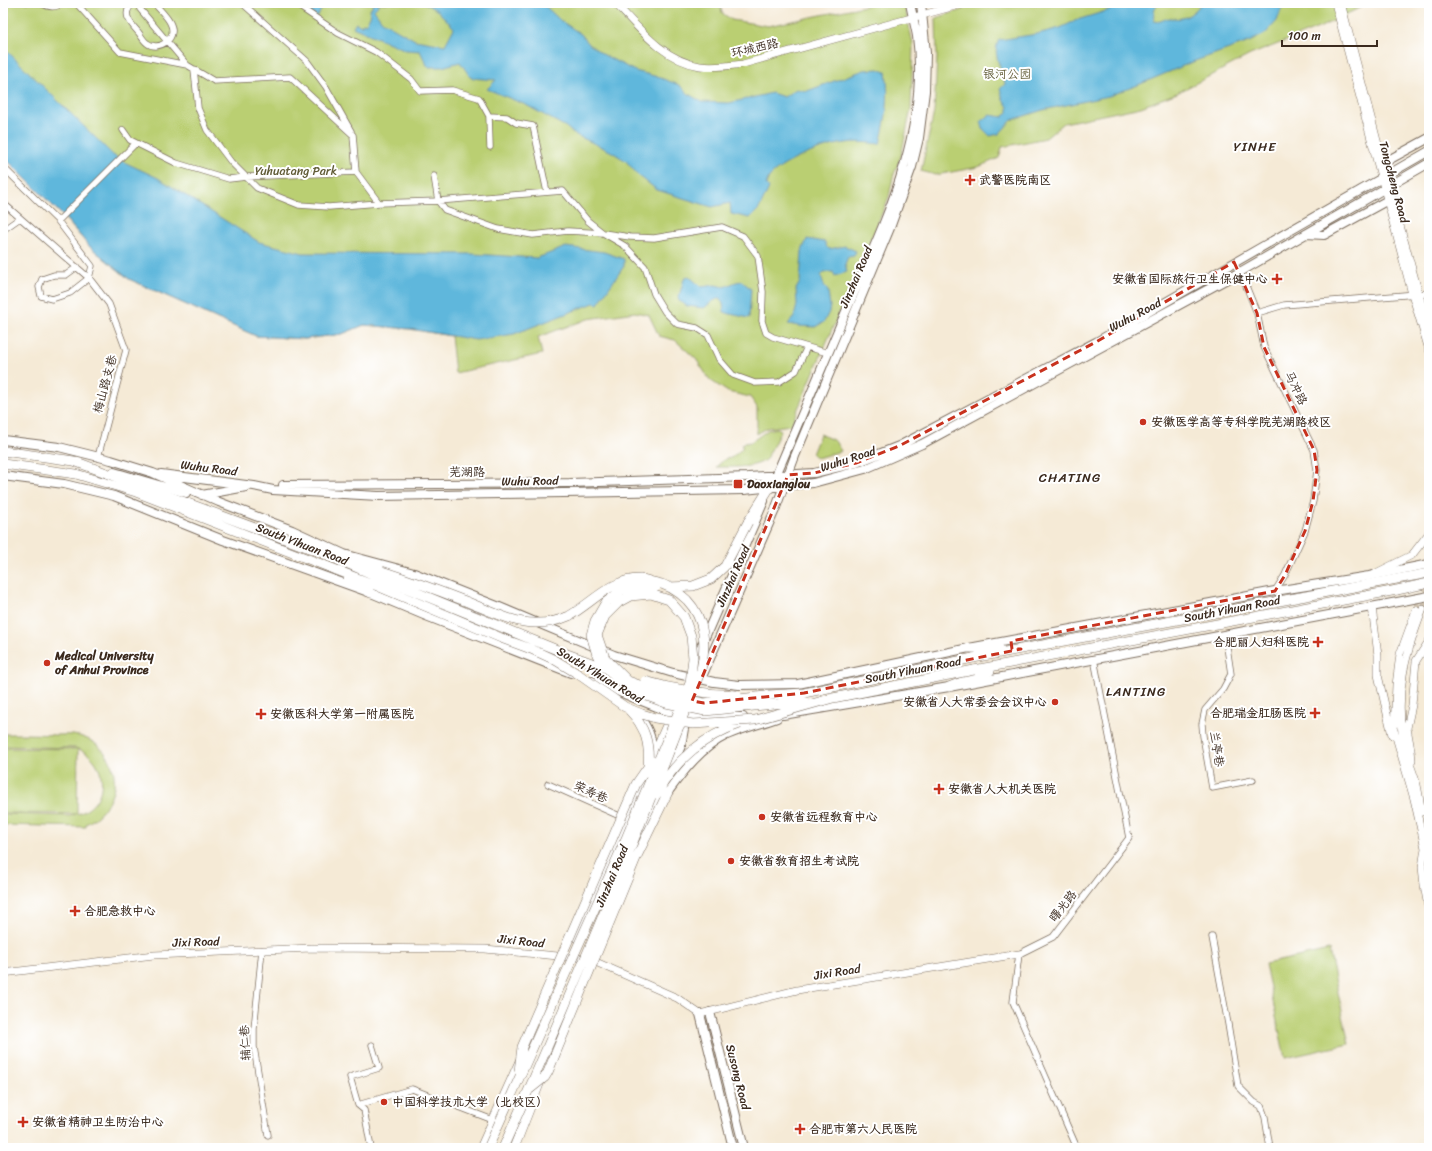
<svg xmlns="http://www.w3.org/2000/svg" width="1432" height="1151" font-family="Sriracha,'LXGW WenKai TC',sans-serif">
<style>
.green{fill:#bacf72;stroke:#7a7c48}
.water{fill:#5fb7dc;stroke:#4d707d}
.lines{fill:none;stroke-linecap:round;stroke-linejoin:round}
.tertiary-tunnel{stroke:#d0c4b1;stroke-width:7;stroke-dasharray:7 3.5;stroke-linecap:butt}
.minor-casing{stroke:#7c6d5e;stroke-width:7}
.tertiary-casing{stroke:#7c6d5e;stroke-width:8}
.primary-casing{stroke:#7c6d5e;stroke-width:10}
.trunk-casing{stroke:#7c6d5e;stroke-width:10}
.minor{stroke:#fff;stroke-width:5.5}
.tertiary{stroke:#fff;stroke-width:7}
.primary{stroke:#fff;stroke-width:8}
.trunk{stroke:#fff;stroke-width:9}
.trunk-bridge-casing{stroke:#7c6d5e;stroke-width:10;stroke-linecap:butt}
.trunk-bridge{stroke:#fff;stroke-width:9}
.marked{fill:none;stroke:#c8321e;stroke-width:3;stroke-dasharray:8 5;stroke-linejoin:round}
.poi-dot{fill:#c8321e;stroke:#fff;stroke-width:1.5}
.labels{text-anchor:middle;stroke-width:4;stroke-linejoin:round;paint-order:stroke}
.street-label{font-size:12px;fill:#3b2a1e;stroke:#fff}
.park-label{font-size:12px;fill:#615c37;stroke:#fff}
.poi-label{font-size:12px;font-weight:bold;fill:#3b2a1e;stroke:#fff;text-anchor:start}
.neighbourhood-label{font-size:13px;letter-spacing:1px;fill:#3b2a1e;stroke:#fff}
</style>
<rect width="100%" height="100%" fill="#fff"/>
<filter id="ink" filterUnits="userSpaceOnUse"><feTurbulence type="fractalNoise" baseFrequency=".025" numOctaves="2"/><feDisplacementMap in="SourceGraphic" scale="8" xChannelSelector="R" yChannelSelector="G"/><feConvolveMatrix kernelMatrix="1 2 1 2 8 2 1 2 1" color-interpolation-filters="sRGB"/></filter>
<filter id="wash" filterUnits="userSpaceOnUse"><feTurbulence type="fractalNoise" baseFrequency=".012" numOctaves="4" result="noise"/><feDisplacementMap in="SourceGraphic" scale="16" xChannelSelector="R" yChannelSelector="G"/><feGaussianBlur stdDeviation="0.9" result="paint"/><feColorMatrix in="noise" values="0 0 0 0 0 0 0 0 0 0 0 0 0 0 0 0 0 1.4 0 .05"/><feComposite in="paint" operator="in"/></filter>
<g filter="url(#wash)">
<rect width="100%" height="100%" fill="#f5ead6"/>
<path class="green" d="M 3,3 L 717,3 L 720,4 L 722,13 L 732,20 L 768,26 L 879,3 L 904,3 L 913,44 L 911,109 L 901,156 L 893,177 L 889,197 L 791,425 L 767,428 L 757,434 L 757,407 L 750,397 L 728,392 L 710,380 L 696,359 L 675,340 L 659,336 L 649,315 L 635,312 L 588,319 L 538,337 L 542,354 L 455,373 L 451,336 L 410,329 L 364,325 L 342,334 L 305,339 L 256,336 L 129,279 L 89,246 L 65,218 L 3,156 Z
M 983,3 L 1374,3 L 1369,3 L 1321,27 L 1250,55 L 1177,93 L 1141,107 L 1064,123 L 1046,138 L 1002,147 L 999,158 L 978,167 L 936,175 L 921,171 L 934,112 L 937,58 L 936,18 Z
M 777,428 L 781,430 L 767,458 C 758,469 730,467 716,467 L 725,459 L 731,458 L 742,449 L 742,445 L 744,443 L 751,442 L 768,430 Z
M 820,434 L 835,441 L 841,451 L 817,458 L 812,454 Z
M 3,734 C 20,734 38,734 55,735 C 63,735 71,734 79,736 C 102,742 117,763 114,786 C 112,802 100,817 86,824 L 86,827 L 3,825 L 3,814 L 70,816 L 76,814 L 3,813 L 3,748 L 78,749 L 77,814 C 111,805 109,757 75,748 L 3,746 Z
M 1329,950 L 1349,1044 L 1285,1058 L 1265,964 Z"/>
<path class="water" d="M 299,3 L 325,3 L 317,17 L 305,9 Z
M 374,3 L 380,3 L 374,10 L 382,21 L 415,40 L 445,45 L 454,28 L 438,11 L 424,3 L 542,3 L 561,21 L 581,34 L 589,44 L 604,55 L 635,71 L 658,77 L 679,85 L 690,95 L 702,102 L 729,103 L 772,93 L 784,97 L 796,89 L 807,91 L 864,70 L 878,69 L 886,72 C 890,98 886,119 880,144 C 869,143 857,141 846,143 C 824,145 785,161 770,176 C 768,178 767,182 766,185 L 769,188 L 759,209 L 750,218 L 731,214 L 730,203 L 712,207 L 657,190 L 638,175 L 626,161 L 612,152 L 574,134 L 566,127 L 526,105 L 487,89 L 496,80 L 471,78 L 460,62 L 442,67 L 428,67 L 420,51 L 406,50 L 355,28 L 353,27 L 356,23 L 361,26 L 363,23 L 366,24 L 371,14 L 369,12 Z
M 1144,3 L 1158,3 C 1154,9 1153,14 1154,21 C 1160,23 1163,19 1169,18 C 1173,18 1178,19 1182,18 C 1189,17 1197,9 1202,3 L 1287,3 L 1281,10 L 1277,21 L 1265,34 L 1249,42 L 1195,61 L 1138,85 L 1109,96 L 1043,110 L 1012,120 L 999,134 L 990,136 L 983,129 L 981,121 L 990,115 L 1003,117 L 1008,112 L 1008,107 L 1003,99 L 1000,89 L 1005,84 C 1003,70 991,54 999,40 L 1037,34 L 1060,28 L 1077,20 L 1119,7 Z
M 3,47 L 113,155 L 124,162 L 158,178 L 259,242 L 303,253 L 473,254 L 537,258 L 566,247 L 604,252 L 624,259 L 624,266 L 598,304 L 594,303 L 514,334 L 476,340 L 410,329 L 364,325 L 342,334 L 305,339 L 256,336 L 129,279 L 89,246 L 65,218 L 3,156 Z
M 807,239 L 825,242 L 826,246 L 829,249 L 845,246 L 856,251 L 854,256 L 848,257 L 845,264 L 847,272 L 835,276 L 833,272 L 824,272 L 821,276 L 824,285 L 828,291 L 830,306 L 829,312 L 824,322 L 815,327 L 798,326 L 788,324 L 794,317 L 797,305 L 796,289 L 800,282 L 802,251 Z
M 689,276 L 701,287 L 715,285 L 724,287 L 736,282 L 742,281 L 751,289 L 749,318 L 730,314 L 724,312 L 723,304 L 720,298 L 713,301 L 704,308 L 687,306 L 678,300 L 684,279 Z"/>
</g>
<g filter="url(#ink)">
<g class="lines">
<path class="tertiary-tunnel" d="M 1423,609 L 1429,595
M 1416,610 L 1428,581"/>
<g class="minor-casing">
<path id="minor" d="M 41,3 C 49,8 56,8 63,3
M 76,3 L 120,52 L 187,65 L 214,81 L 290,77 L 353,135 L 356,172 L 379,203 L 438,201 L 563,191 L 588,221 L 603,233 L 630,237 L 654,238 L 722,227 L 743,236 L 758,256 L 763,292 L 762,321 L 766,333 L 773,337 L 828,353
M 134,3 C 120,13 131,24 139,33 C 141,36 144,41 147,43 C 158,52 177,39 171,25 C 169,18 159,9 154,3
M 242,3 L 307,61 L 326,87 L 351,131
M 294,3 L 338,33 L 376,52 L 411,79 L 420,91 L 452,90 L 479,98 L 489,116 L 490,147
M 140,9 L 187,65
M 194,69 L 198,108 L 207,130 L 231,162 L 257,188 L 299,205 L 329,207 L 379,203
M 489,116 L 507,117 L 516,123 L 533,126 L 547,192
M 123,130 L 130,140 L 176,163 L 229,179 L 246,177 L 356,172
M 3,167 L 58,221 L 92,266 L 89,278 L 70,293 L 52,299 L 41,296 L 39,287 L 42,279 L 54,275 L 66,275 L 77,267
M 434,176 L 438,201 L 445,210 L 498,229 L 533,235 L 568,231 L 603,233 L 625,246 L 645,267 L 654,294 L 665,312 L 677,324 L 697,328 L 708,335 L 719,359 L 733,375 L 755,383 L 779,382 L 796,371 L 807,347
M 3,203 L 89,278 L 109,304 L 126,350 L 98,457
M 58,221 L 136,143
M 3,230 L 20,218
M 1234,262 L 1246,286 L 1257,313 L 1264,347 L 1314,450 L 1317,470 L 1313,501 L 1305,531 L 1285,575 L 1275,591
M 1257,313 L 1284,305 L 1429,293
M 1225,634 L 1231,674 L 1223,689 L 1205,710 L 1202,724 L 1203,736 L 1212,788 L 1253,780
M 548,784 L 624,818
M 1212,937 L 1228,1024 L 1238,1086 L 1254,1102 L 1261,1106 L 1265,1117 L 1270,1148
M 262,950 L 254,1029 L 254,1047 L 268,1135
M 358,1105 L 412,1089 L 493,1120
M 371,1148 L 364,1110 L 358,1105 L 350,1077 L 379,1068 L 372,1045
M 1077,1148 L 1013,1002 L 1019,954 L 1053,937 L 1129,838 L 1094,659"/>
</g>
<g class="tertiary-casing">
<path id="tertiary" d="M 615,3 C 638,27 664,61 700,66 C 714,68 728,66 743,64 L 966,3
M 1335,3 L 1412,294 L 1429,350
M 1341,3 L 1386,175 L 1429,330
M 1376,573 L 1412,555 L 1429,533
M 1372,607 L 1378,655 L 1378,675 L 1392,735
M 1416,610 L 1400,654 L 1396,685 L 1394,730 L 1414,799 L 1425,848 L 1422,867 L 1424,885 L 1429,912
M 1412,760 L 1411,750 L 1407,728 L 1412,705 L 1416,661 L 1429,641
M 1422,812 C 1420,803 1419,794 1417,785 C 1413,770 1406,756 1403,741 C 1395,691 1405,655 1423,609
M 3,973 L 154,955 L 311,948 L 485,949 L 589,959 L 677,998 L 700,1014 L 797,990 L 1019,954"/>
</g>
<g class="primary-casing">
<path id="primary" d="M 1383,163 L 1429,138
M 1306,234 L 1324,235 L 1388,200
M 3,440 L 59,447 L 111,460 L 153,473 L 219,502 L 292,530 L 344,554 L 414,573 L 497,606 L 614,655 L 673,673 L 714,682 L 739,685 L 798,684 L 969,648 L 1275,591 L 1369,576 L 1429,564
M 114,472 L 186,493
M 161,474 L 254,486 L 273,490 L 378,496 L 744,490 L 813,483 L 865,469 L 922,444 L 1240,272 L 1429,163
M 3,476 L 64,484 L 114,496 L 223,540 L 371,593 L 426,616 L 571,673
M 774,480 C 798,425 821,370 844,316 C 882,228 930,134 917,36 C 915,25 912,14 910,3
M 283,485 L 570,483 L 748,477 L 814,473 L 856,463 L 899,446 L 1096,342 L 1429,151
M 202,495 L 246,487
M 354,563 L 382,571
M 694,663 L 764,501
M 701,679 L 775,510 L 795,456 L 890,228 L 912,167 L 919,138 L 925,91 L 926,53 L 921,3
M 592,681 L 672,713 L 686,717 L 743,717
M 638,715 C 648,727 654,741 652,757
M 783,715 L 949,687 L 1429,596
M 670,771 L 681,746 L 686,717
M 668,792 C 684,770 702,747 727,735 C 743,728 760,724 777,718
M 642,835 L 663,789
M 710,1012 L 744,1148
M 700,1014 L 733,1148
M 553,1049 L 581,979"/>
</g>
<g class="trunk-casing">
<path id="trunk" d="M 3,451 L 74,461 L 328,555 L 379,577
M 3,464 L 76,474 L 136,492 L 375,585
M 748,522 L 770,487
M 348,580 L 371,593
M 969,648 L 1000,649
M 973,658 L 1429,573
M 974,670 L 1397,590
M 949,687 L 990,671
M 574,937 L 679,698
M 481,1148 L 520,1061
M 514,1148 L 541,1079"/>
</g>
<use href="#minor" class="minor"/>
<use href="#tertiary" class="tertiary"/>
<use href="#primary" class="primary"/>
<use href="#trunk" class="trunk"/>
<g class="trunk-bridge-casing">
<path id="trunk-bridge" d="M 382,571 C 410,580 437,590 465,601 C 486,609 514,624 537,623 C 547,623 560,620 569,616 C 592,603 612,578 641,579 C 645,579 649,581 653,582 C 667,584 677,590 687,600 C 706,620 706,645 701,670 C 639,831 573,991 503,1148
M 379,577 L 567,654 L 616,672
M 375,585 L 501,638 L 531,649 L 555,660 L 578,674 L 625,707 L 642,714 L 655,718 L 693,724 L 755,720 L 833,698 L 974,670
M 656,587 L 638,586 L 622,590 L 606,602 L 595,621 L 591,635 L 597,655 L 615,678 L 647,696 L 666,703 L 705,711 L 804,701
M 669,587 L 693,586 L 711,579 L 725,566 L 748,522
M 1397,590 L 1429,583
M 645,681 C 675,690 706,694 737,695
M 687,690 L 690,683 L 693,658 L 691,636 L 684,617 L 669,600 L 651,594 L 630,596 L 619,602 L 605,616 L 597,635 L 605,658 L 628,681 L 670,696 L 704,703 L 774,695
M 768,695 L 804,693 L 973,658
M 629,710 C 646,727 650,745 648,768
M 657,794 C 674,761 705,735 740,724
M 519,1071 L 522,1047 L 636,784 L 652,761
M 530,1089 L 545,1077 L 548,1072 L 636,858 L 668,792
M 488,1148 L 627,836 L 678,713"/>
</g>
<use href="#trunk-bridge" class="trunk-bridge"/>
</g>
</g>
<path class="marked" d="M 1234,262 L 1257,313 L 1264,347 L 1314,450 L 1317,470 L 1313,501 L 1305,531 L 1285,575 L 1275,591 L 1011,641 L 1012,649 L 1021,649 L 804,693 L 704,703 L 692,701 L 788,475 L 814,473 L 856,463 L 899,446 L 1096,342 Z"/>
<g class="poi-dot">
<path d="M968 174h4v4h4v4h-4v4h-4v-4h-4v-4h4z"/>
<path d="M1275 273h4v4h4v4h-4v4h-4v-4h-4v-4h4z"/>
<circle cx="1143" cy="422" r="4"/>
<rect x="733" y="479" width="10" height="10" rx="2"/>
<path d="M1316 636h4v4h4v4h-4v4h-4v-4h-4v-4h4z"/>
<circle cx="47" cy="663" r="4"/>
<circle cx="1055" cy="702" r="4"/>
<path d="M1313 707h4v4h4v4h-4v4h-4v-4h-4v-4h4z"/>
<path d="M259 708h4v4h4v4h-4v4h-4v-4h-4v-4h4z"/>
<path d="M937 783h4v4h4v4h-4v4h-4v-4h-4v-4h4z"/>
<circle cx="762" cy="817" r="4"/>
<circle cx="731" cy="861" r="4"/>
<path d="M73 905h4v4h4v4h-4v4h-4v-4h-4v-4h4z"/>
<circle cx="384" cy="1102" r="4"/>
<path d="M21 1116h4v4h4v4h-4v4h-4v-4h-4v-4h4z"/>
<path d="M798 1123h4v4h4v4h-4v4h-4v-4h-4v-4h4z"/>
</g>
<g class="labels">
<g class="street-label">
<text transform="translate(755 48) rotate(-13)" y="4">环城西路</text>
<text transform="translate(1394 182) rotate(75)" y="4">Tongcheng Road</text>
<text transform="translate(856 277) rotate(-67)" y="4">Jinzhai Road</text>
<text transform="translate(1135 315) rotate(-28)" y="4">Wuhu Road</text>
<text transform="translate(105 384) rotate(-75)" y="4">梅山路支巷</text>
<text transform="translate(1296 388) rotate(64)" y="4">马冲路</text>
<text transform="translate(848 459) rotate(-18)" y="4">Wuhu Road</text>
<text transform="translate(209 468) rotate(7)" y="4">Wuhu Road</text>
<text x="467" y="476">芜湖路</text>
<text transform="translate(530 481) rotate(-1)" y="4">Wuhu Road</text>
<text transform="translate(302 544) rotate(21)" y="4">South Yihuan Road</text>
<text transform="translate(733 576) rotate(-66)" y="4">Jinzhai Road</text>
<text transform="translate(1232 609) rotate(-11)" y="4">South Yihuan Road</text>
<text transform="translate(913 670) rotate(-11)" y="4">South Yihuan Road</text>
<text transform="translate(600 675) rotate(31)" y="4">South Yihuan Road</text>
<text transform="translate(1217 749) rotate(81)" y="4">兰亭巷</text>
<text transform="translate(591 792) rotate(24)" y="4">荣寿巷</text>
<text transform="translate(612 876) rotate(-67)" y="4">Jinzhai Road</text>
<text transform="translate(1063 906) rotate(-52)" y="4">曙光路</text>
<text transform="translate(521 941) rotate(6)" y="4">Jixi Road</text>
<text transform="translate(196 942) rotate(-2)" y="4">Jixi Road</text>
<text transform="translate(837 972) rotate(-9)" y="4">Jixi Road</text>
<text transform="translate(245 1043) rotate(-93)" y="4">辅仁巷</text>
<text transform="translate(738 1077) rotate(76)" y="4">Susong Road</text>
</g>
<g class="park-label">
<text x="1007" y="78">银河公园</text>
<text x="296" y="175">Yuhuatang Park</text>
</g>
<g class="poi-label">
<text x="979" y="184">武警医院南区</text>
<text x="1268" y="283" text-anchor="end">安徽省国际旅行卫生保健中心</text>
<text x="1151" y="426">安徽医学高等专科学院芜湖路校区</text>
<text x="747" y="488">Daoxianglou</text>
<text x="1309" y="646" text-anchor="end">合肥丽人妇科医院</text>
<text x="55" y="660">Medical University<tspan x="55" dy="14">of Anhui Province</tspan></text>
<text x="1047" y="706" text-anchor="end">安徽省人大常委会会议中心</text>
<text x="1306" y="717" text-anchor="end">合肥瑞金肛肠医院</text>
<text x="270" y="718">安徽医科大学第一附属医院</text>
<text x="948" y="793">安徽省人大机关医院</text>
<text x="770" y="821">安徽省远程教育中心</text>
<text x="739" y="865">安徽省教育招生考试院</text>
<text x="84" y="915">合肥急救中心</text>
<text x="392" y="1106">中国科学技术大学（北校区）</text>
<text x="32" y="1126">安徽省精神卫生防治中心</text>
<text x="809" y="1133">合肥市第六人民医院</text>
</g>
<g class="neighbourhood-label">
<text x="1255" y="151">YINHE</text>
<text x="1070" y="482">CHATING</text>
<text x="1136" y="696">LANTING</text>
</g>
</g>
<rect width="1432" height="1151" fill="none" stroke="#fff" stroke-width="16"/>
<path d="M1282 40v6h95v-6" fill="none" stroke="#3b2a1e" stroke-width="2"/>
<text x="1288" y="40" font-size="12" fill="#3b2a1e" stroke="#ffffff" stroke-width="3" paint-order="stroke">100 m</text>
</svg>
